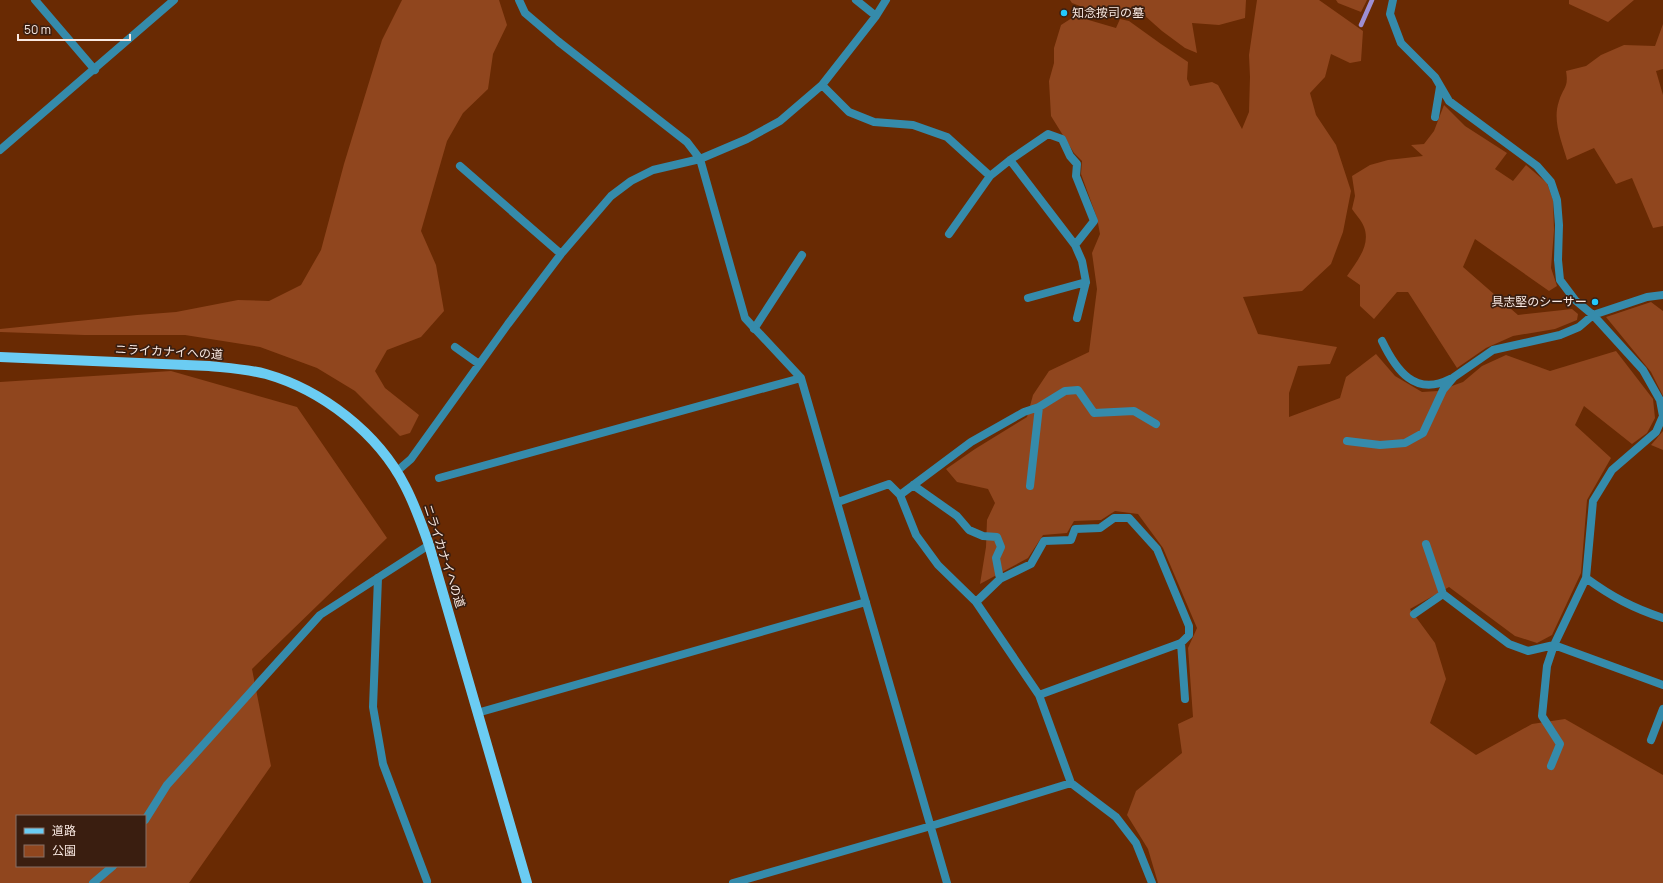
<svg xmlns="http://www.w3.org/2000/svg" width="1663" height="883" font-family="Manrope,'Noto Sans JP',sans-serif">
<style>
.green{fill:#90461e;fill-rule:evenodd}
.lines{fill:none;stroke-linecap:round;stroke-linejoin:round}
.stream{stroke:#9d8fd3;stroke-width:4.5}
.service{stroke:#358bab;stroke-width:8}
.minor{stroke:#358bab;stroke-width:8}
.primary{stroke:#6bccf3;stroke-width:10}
.poi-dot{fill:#23c9fe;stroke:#3a1e10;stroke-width:1.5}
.labels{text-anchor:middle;stroke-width:3.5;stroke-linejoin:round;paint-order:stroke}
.poi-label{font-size:12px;fill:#f9e9e2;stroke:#3a1e10;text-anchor:start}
.street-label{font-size:12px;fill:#f9e9e2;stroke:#3a1e10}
</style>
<rect width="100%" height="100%" fill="#692a03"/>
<path class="green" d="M 402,0 L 499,0 L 507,25 L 493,54 L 488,89 L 463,113 L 447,141 L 421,231 L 436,265 L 444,311 L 421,337 L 387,350 L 375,371 L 385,388 L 419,415 L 410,433 L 400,436 L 355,391 L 317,368 L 260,347 L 185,335 L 84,335 L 0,332 L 0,329 L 137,315 L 176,312 L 238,300 L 269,301 L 301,285 L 321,250 L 344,164 L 382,40 Z
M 1070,0 L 1246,0 L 1245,18 L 1219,25 L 1192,23 L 1197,53 L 1185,48 L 1162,31 L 1144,15 L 1117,10 L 1109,17 L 1072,3 Z
M 1257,0 L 1319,0 L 1363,31 L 1361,61 L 1350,63 L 1331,54 L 1325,77 L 1310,93 L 1316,115 L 1336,145 L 1351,191 L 1343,232 L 1331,264 L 1302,291 L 1243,297 L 1258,334 L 1337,347 L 1330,364 L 1298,366 L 1289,393 L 1289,417 L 1340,398 L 1346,377 L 1376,354 L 1395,376 L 1422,392 L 1438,391 L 1463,382 L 1482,366 L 1506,355 L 1550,371 L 1616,351 L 1653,399 L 1655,418 L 1647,433 L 1632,444 L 1584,406 L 1575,425 L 1611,458 L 1587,500 L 1581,573 L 1552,635 L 1537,643 L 1515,636 L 1449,587 L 1410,609 L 1435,643 L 1446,679 L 1430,723 L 1476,755 L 1532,724 L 1565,719 L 1663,775 L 1663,883 L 1158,883 L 1148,849 L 1127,815 L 1136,791 L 1182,753 L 1178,724 L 1193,717 L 1188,648 L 1197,628 L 1163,548 L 1138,514 L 1115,511 L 1101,520 L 1074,521 L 1067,533 L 1043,535 L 1028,558 L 980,584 L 986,547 L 987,520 L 995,503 L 988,489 L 957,482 L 946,469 L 975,449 L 1027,417 L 1033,395 L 1049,371 L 1089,352 L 1097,289 L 1092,253 L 1100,234 L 1097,218 L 1081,174 L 1082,161 L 1074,153 L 1051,116 L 1049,81 L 1054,63 L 1054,48 L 1061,25 L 1075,16 L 1116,28 L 1120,19 L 1129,21 L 1161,44 L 1188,62 L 1187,79 L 1190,86 L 1212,82 L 1218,85 L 1242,129 L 1249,112 L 1250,77 L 1249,55 Z
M 1336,0 L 1367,0 L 1361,12 L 1338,3 Z
M 1569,0 L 1634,0 L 1608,22 L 1569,4 Z
M 1663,24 L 1663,69 L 1656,71 L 1663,95 L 1663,226 L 1653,228 L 1632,178 L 1616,184 L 1594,148 L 1567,160 C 1562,142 1552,121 1559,101 C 1563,87 1569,88 1566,71 L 1586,66 L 1601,55 L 1624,45 L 1655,46 Z
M 1444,105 L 1465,126 L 1507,153 L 1495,169 L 1513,181 L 1526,165 L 1547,183 L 1553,200 L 1554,230 L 1551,268 L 1557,286 L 1549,291 L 1475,239 L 1463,267 L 1518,315 L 1572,309 L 1578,314 L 1577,320 L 1555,329 L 1513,336 L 1486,348 L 1457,368 L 1408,292 L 1397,292 L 1374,319 L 1360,306 L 1360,285 L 1347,276 C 1357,261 1371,245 1364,227 C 1362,221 1356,215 1352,209 L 1355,196 L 1352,176 L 1370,165 L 1388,160 L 1423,156 L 1411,145 L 1424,144 L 1434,131 Z
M 1651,302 L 1663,311 L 1663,396 L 1651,372 L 1606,317 Z
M 171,371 L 297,407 L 387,538 L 252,669 L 271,766 L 189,883 L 0,883 L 0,382 ZM 17,816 L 145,816 L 145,866 L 17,866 Z
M 1663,431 L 1663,450 L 1651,445 Z"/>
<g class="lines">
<path class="stream" d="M 1361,25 L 1372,0"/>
<path class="service" d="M 35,0 L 95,70
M 519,0 L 525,13 L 559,42
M 0,150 L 174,0
M 754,329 L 802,255
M 378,578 L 373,707 L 383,764 L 427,881"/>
<path class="minor" d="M 856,0 L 876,16
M 1393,0 L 1390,14 L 1401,43 L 1435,77 L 1449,101 L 1537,166 L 1551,182 L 1557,200 L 1559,225 L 1558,260 L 1560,280 L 1575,300 L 1593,315 L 1643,370 L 1660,400 L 1663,416 L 1656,432 L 1612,470 L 1593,501 L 1586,578 L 1554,645 L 1528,651 L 1509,644 L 1443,594 L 1426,544
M 559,42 L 687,142 L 700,159 L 745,318 L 801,378 L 947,883
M 822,85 L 849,112 L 874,122 L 913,125 L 947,137 L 990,176 L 949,234
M 1435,117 L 1440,87
M 460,166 L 561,254
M 990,176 L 1010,160 L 1048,134 L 1062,139 L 1070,156 L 1077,164 L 1076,176 L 1094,221 L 1075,245 L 1010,160
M 1075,245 L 1082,261 L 1086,282 L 1077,318
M 1028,298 L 1086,282
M 1382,341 C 1396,370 1415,397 1450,379
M 455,347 L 479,364
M 1347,441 L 1380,445 L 1405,443 L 1423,433 L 1443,390 L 1454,377 L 1493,350 L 1560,335 L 1579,327 L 1593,315 L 1647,297 L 1663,295
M 396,472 L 411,459 L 508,324 L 561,254 L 611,196 L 631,181 L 653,170 L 700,159 L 747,139 L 780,121 L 822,85 L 876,16 L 886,0
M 439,478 L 801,378
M 913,485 L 957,516 L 969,530 L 983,536 L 997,537 L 1001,547 L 996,558 L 1000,579 L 976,602
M 1030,486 L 1039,407
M 900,495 L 971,442 L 1024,412 L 1039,407 L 1065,391 L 1078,390 L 1094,413 L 1134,411 L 1156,424
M 838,502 L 889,484 L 900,495 L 916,535 L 938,565 L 976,602 L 1039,695 L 1071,783 L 1116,817 L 1136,843 L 1152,883
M 1586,578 C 1612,597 1633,608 1663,618
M 1000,579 L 1031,564 L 1044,541 L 1071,540 L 1075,529 L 1100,528 L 1114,518 L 1129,518 L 1157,549 L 1189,626 L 1189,635 L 1181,643 L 1039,695
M 1414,614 L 1443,594
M 1181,643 L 1185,699
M 477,713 L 866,602
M 1651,740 L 1663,709
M 1551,766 L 1560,744 L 1542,716 L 1547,666 L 1554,645 L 1663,685
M 145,820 L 167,785 L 320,615 L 429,545
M 93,883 L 113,866
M 733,883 L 931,826 L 1071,783"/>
<path class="primary" d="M 0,357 L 209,366 C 228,368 247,369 266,374 C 322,390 378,433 405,486 C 415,505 422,525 429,545 L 527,883"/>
</g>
<g class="poi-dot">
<circle cx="1064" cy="13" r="4"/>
<circle cx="1595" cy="302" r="4"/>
</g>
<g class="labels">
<g class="poi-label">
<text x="1072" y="17">知念按司の墓</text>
<text x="1587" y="306" text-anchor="end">具志堅のシーサー</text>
</g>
<g class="street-label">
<text transform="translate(169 352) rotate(3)" y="4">ニライカナイへの道</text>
<text transform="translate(444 556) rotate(72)" y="4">ニライカナイへの道</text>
</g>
</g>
<rect x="16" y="815" width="130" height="52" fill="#3a1e10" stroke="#866f64"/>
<rect x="24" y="828" width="20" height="6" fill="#6bccf3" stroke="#866f64"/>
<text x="52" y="835" font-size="12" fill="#f9e9e2">道路</text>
<rect x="24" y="845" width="20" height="12" fill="#90461e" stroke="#866f64"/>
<text x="52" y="855" font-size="12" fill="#f9e9e2">公園</text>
<path d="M18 34v6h112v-6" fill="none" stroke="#f9e9e2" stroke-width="2"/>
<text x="24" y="34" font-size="12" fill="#f9e9e2" stroke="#3a1e10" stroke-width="3" paint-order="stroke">50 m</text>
</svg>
